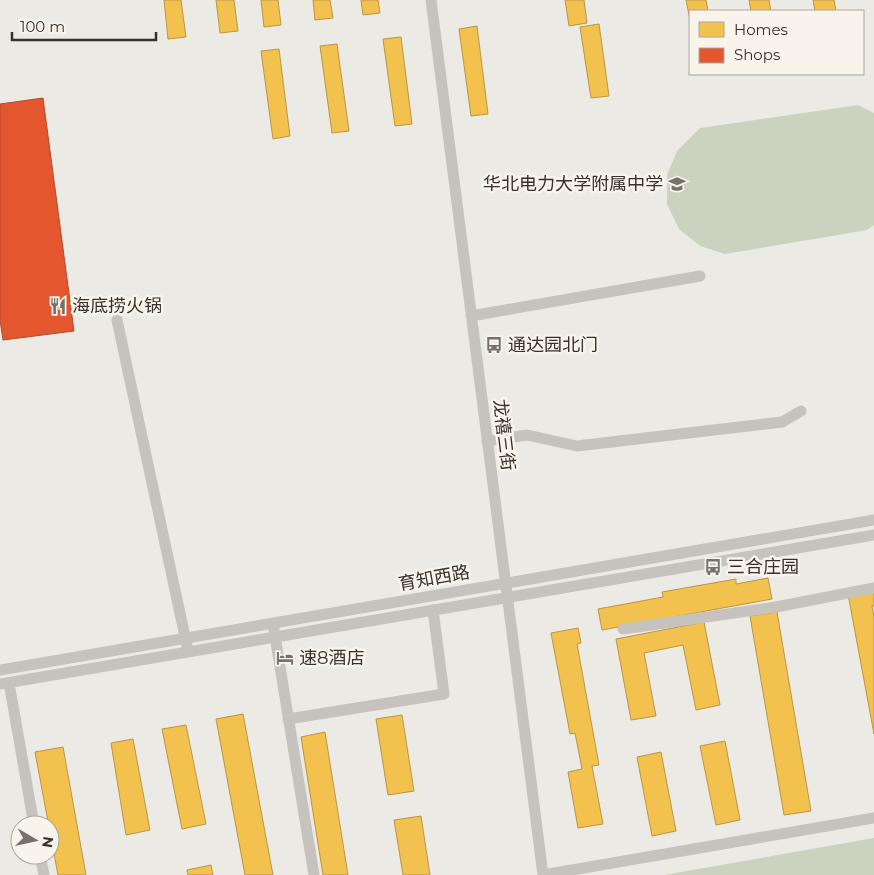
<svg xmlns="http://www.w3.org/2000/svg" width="874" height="875" font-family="Montserrat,'Noto Sans SC',sans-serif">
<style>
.green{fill:#cbd2bf}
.homes{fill:#f2c14e;stroke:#ba9644}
.shops{fill:#e4572e;stroke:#b04b2d}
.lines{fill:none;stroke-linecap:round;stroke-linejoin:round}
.minor{stroke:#c6c2bd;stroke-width:11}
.labels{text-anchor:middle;stroke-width:5;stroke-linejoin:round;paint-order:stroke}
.poi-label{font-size:18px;fill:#37302b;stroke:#f8f4ec;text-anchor:start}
.street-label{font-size:18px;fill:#37302b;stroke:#f8f4ec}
</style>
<rect width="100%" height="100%" fill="#eceae4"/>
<path class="green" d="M 858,105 L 874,113 L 874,225 L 867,230 L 725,254 L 700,246 L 679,229 L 667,204 L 667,175 L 677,151 L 700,128 Z
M 874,838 L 874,875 L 664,875 Z"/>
<path class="homes" d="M 164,0 L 181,0 L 186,37 L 168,39 Z
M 216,0 L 234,0 L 238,31 L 220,33 Z
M 261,0 L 278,0 L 281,25 L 264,27 Z
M 313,0 L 330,0 L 333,18 L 315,20 Z
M 361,0 L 378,0 L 380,13 L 363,15 Z
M 565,0 L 584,0 L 587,23 L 569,26 Z
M 686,0 L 706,0 L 708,11 L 690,11 L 690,20 Z
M 749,0 L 769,0 L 771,11 L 751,11 Z
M 813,0 L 834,0 L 836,11 L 815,11 Z
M 599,24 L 609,96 L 591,98 L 580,27 Z
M 477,26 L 488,114 L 471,116 L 459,29 Z
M 401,37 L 412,124 L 395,126 L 383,39 Z
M 337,44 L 349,131 L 332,133 L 320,46 Z
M 279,49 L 290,136 L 273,139 L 261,51 Z
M 768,578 L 772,599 L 602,630 L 598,609 L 663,597 L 662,592 L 736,579 L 736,584 Z
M 874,590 L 874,606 L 872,606 L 874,617 L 874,734 L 848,594 Z
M 777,612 L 811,811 L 784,815 L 750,616 Z
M 704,622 L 720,705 L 696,710 L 683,645 L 644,653 L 656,716 L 631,720 L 616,639 Z
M 578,628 L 581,643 L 577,644 L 599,765 L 592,766 L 603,824 L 578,828 L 568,772 L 582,769 L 575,733 L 570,734 L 551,633 Z
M 243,714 L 273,875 L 245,875 L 216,719 Z
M 402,715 L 414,791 L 388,795 L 376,719 Z
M 186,725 L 206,824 L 182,829 L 162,729 Z
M 325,732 L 348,875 L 323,875 L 301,737 Z
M 133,739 L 150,830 L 126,835 L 111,743 Z
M 725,741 L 740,820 L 716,825 L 700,746 Z
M 63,747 L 86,875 L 58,875 L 35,752 Z
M 661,752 L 676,831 L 652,836 L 637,757 Z
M 421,816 L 430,875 L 403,875 L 394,820 Z
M 211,865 L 213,875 L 188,875 L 187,870 Z"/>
<path class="shops" d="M 43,98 L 74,331 L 3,340 L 0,320 L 0,104 Z"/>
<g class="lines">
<path class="minor" d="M 431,0 L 543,875
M 471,316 L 700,276
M 117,320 L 187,646
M 487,441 L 527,435 L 577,446 L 782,422 L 801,411
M 623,629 L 776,607 L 874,588
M 274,630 L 314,875
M 0,670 L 874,520
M 9,683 L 34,825
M 0,684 L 874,535
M 288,719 L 444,694 L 433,610
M 40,855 L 44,875
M 543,875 L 874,818"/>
</g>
<defs>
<g id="school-bare" transform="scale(1.35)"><path d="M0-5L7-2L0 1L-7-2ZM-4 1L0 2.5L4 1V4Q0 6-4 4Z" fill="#76716c" stroke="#f8f4ec" stroke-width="2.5" paint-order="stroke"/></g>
<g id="restaurant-bare" transform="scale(1.35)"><path d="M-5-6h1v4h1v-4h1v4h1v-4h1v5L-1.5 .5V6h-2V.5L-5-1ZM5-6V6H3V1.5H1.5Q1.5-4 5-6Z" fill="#76716c" stroke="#f8f4ec" stroke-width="2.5" paint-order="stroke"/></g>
<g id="bus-bare" transform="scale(1.35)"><path d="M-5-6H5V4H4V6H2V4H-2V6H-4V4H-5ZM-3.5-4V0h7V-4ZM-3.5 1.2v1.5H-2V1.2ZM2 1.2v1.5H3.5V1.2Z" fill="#76716c" stroke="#f8f4ec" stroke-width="2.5" paint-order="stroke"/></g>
<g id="hotel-bare" transform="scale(1.35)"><path d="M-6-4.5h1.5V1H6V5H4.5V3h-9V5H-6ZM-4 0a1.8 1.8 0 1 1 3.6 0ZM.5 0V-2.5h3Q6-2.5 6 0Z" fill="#76716c" stroke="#f8f4ec" stroke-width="2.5" paint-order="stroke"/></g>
</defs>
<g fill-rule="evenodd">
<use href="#school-bare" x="677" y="184"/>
<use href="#restaurant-bare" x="58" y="306"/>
<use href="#bus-bare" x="494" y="345"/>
<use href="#bus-bare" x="713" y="567"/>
<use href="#hotel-bare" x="285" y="658"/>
</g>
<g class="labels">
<g class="poi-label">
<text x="663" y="190" text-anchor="end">华北电力大学附属中学</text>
<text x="72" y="312">海底捞火锅</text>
<text x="508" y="351">通达园北门</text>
<text x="727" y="573">三合庄园</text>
<text x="299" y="664">速8酒店</text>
</g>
<g class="street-label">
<text transform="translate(504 435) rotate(83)" y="6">龙禧三街</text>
<text transform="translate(434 578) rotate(-10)" y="6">育知西路</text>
</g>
</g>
<rect x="689" y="10" width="175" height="65" fill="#f8f4ec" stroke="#aba69f"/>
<rect x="699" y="22" width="25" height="15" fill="#f2c14e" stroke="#aba69f"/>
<text x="734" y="35" font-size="15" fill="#37302b">Homes</text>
<rect x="699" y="48" width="25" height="15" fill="#e4572e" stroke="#aba69f"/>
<text x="734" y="60" font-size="15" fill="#37302b">Shops</text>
<g transform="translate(35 840) rotate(99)"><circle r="24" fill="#f8f4ec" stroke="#aba69f"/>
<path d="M0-4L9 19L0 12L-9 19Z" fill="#76716c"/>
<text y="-8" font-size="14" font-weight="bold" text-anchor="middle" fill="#37302b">N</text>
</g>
<path d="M12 32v8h144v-8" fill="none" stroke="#37302b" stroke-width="2.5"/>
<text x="20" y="32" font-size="15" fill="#37302b" stroke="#f8f4ec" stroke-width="4" paint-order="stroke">100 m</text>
</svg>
